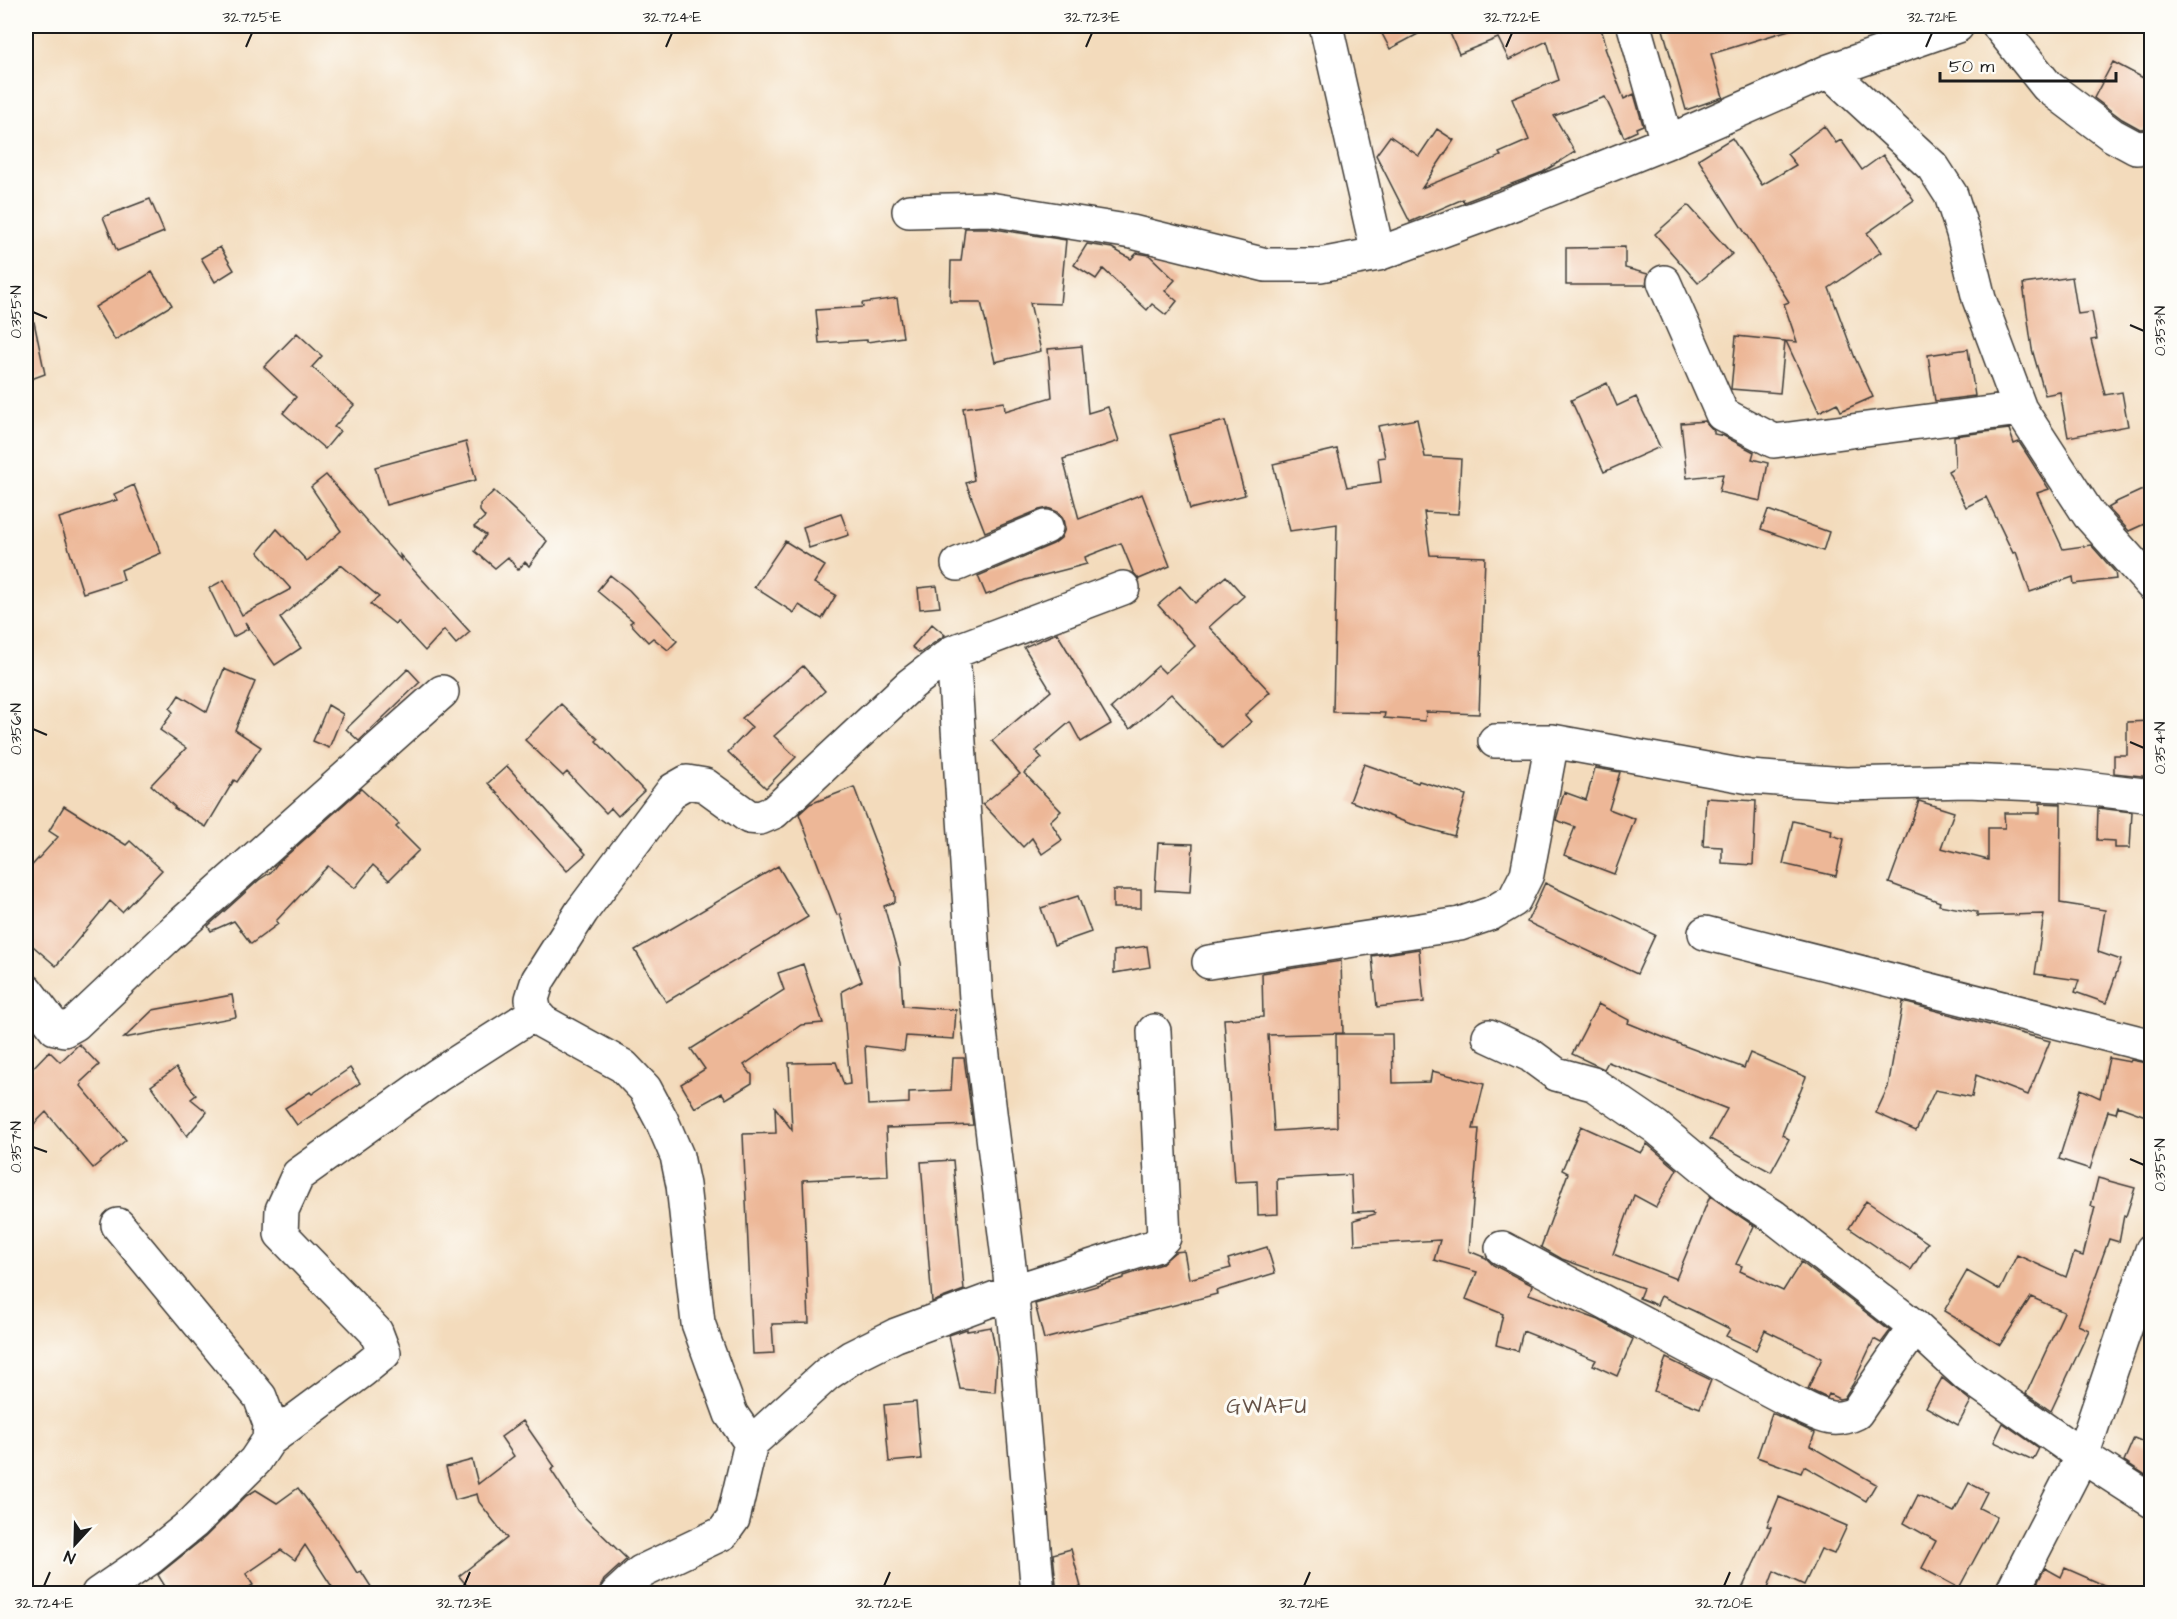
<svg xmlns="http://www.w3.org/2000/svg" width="2177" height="1619" font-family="'Architects Daughter',sans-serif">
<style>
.building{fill:#edb797}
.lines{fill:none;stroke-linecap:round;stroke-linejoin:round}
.minor-casing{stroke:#3c3934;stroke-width:36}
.minor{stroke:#fff;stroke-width:33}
.ticks{fill:none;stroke:#1c1c1c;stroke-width:2}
.labels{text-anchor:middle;stroke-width:6;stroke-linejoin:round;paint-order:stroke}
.quarter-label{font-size:21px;letter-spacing:1.5px;fill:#655247;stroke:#fdfcf7}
.neatline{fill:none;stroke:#1c1c1c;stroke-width:2}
.ticks-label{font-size:15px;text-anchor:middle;fill:#1c1c1c}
</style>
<rect width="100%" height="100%" fill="#fdfcf7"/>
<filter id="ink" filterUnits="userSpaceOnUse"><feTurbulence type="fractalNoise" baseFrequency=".0167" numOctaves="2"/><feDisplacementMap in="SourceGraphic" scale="12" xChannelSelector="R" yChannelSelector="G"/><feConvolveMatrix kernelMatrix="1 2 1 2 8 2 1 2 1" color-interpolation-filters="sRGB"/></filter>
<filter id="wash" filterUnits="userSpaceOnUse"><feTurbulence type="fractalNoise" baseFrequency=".008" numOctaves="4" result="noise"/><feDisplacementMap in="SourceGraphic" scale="24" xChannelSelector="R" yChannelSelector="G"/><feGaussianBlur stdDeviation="1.35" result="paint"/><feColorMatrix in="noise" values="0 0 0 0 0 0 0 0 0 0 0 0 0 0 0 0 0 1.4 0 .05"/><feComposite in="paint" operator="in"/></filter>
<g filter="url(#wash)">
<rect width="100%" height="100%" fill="#f3dbbc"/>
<g id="blocks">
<path class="building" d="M 1378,26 L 1433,26 L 1390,49 Z
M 1447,26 L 1600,26 L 1607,47 L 1605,48 L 1624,99 L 1634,94 L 1643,125 L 1636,128 L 1637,131 L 1624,137 L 1605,97 L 1554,116 L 1575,152 L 1543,172 L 1464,202 L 1463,199 L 1410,222 L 1376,155 L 1390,136 L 1419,156 L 1437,129 L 1454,140 L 1422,188 L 1501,156 L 1499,153 L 1529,140 L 1512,99 L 1559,80 L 1547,41 L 1509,60 L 1498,38 L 1459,54 Z
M 1662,26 L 1788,26 L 1789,30 L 1711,54 L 1723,97 L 1686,110 Z
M 2113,62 L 2151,82 L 2151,128 L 2140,129 L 2122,119 L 2094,98 Z
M 1824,126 L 1836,143 L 1841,140 L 1862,170 L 1883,155 L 1914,200 L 1867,233 L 1881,252 L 1829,288 L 1855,358 L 1873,397 L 1841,411 L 1837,403 L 1819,412 L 1786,341 L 1797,342 L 1784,304 L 1789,302 L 1698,159 L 1732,138 L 1762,185 L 1796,165 L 1787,154 Z
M 150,199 L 164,232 L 117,251 L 103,217 Z
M 1688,205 L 1732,254 L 1698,283 L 1655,234 Z
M 965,228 L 988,228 L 1066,240 L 1060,304 L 1030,303 L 1041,351 L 995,362 L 981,302 L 950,302 L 951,261 L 961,261 Z
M 1087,244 L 1112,248 L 1131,259 L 1137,253 L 1149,255 L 1175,280 L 1165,291 L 1177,301 L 1166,315 L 1152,304 L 1147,310 L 1103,269 L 1096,279 L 1074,265 Z
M 220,247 L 234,270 L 215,282 L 201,258 Z
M 1625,247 L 1625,268 L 1648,274 L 1646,285 L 1566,285 L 1566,248 Z
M 152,272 L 172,305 L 115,340 L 95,307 Z
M 2072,277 L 2078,314 L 2092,312 L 2097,339 L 2091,340 L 2105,395 L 2122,392 L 2128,426 L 2068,437 L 2060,392 L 2045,395 L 2032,349 L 2023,284 Z
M 897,298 L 903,337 L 867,342 L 867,340 L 819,343 L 816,310 L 863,307 L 862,303 Z
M 34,322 L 45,374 L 26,381 L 26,323 Z
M 297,333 L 322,356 L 312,367 L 354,405 L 334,427 L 340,431 L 325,449 L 283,413 L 296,397 L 264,367 Z
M 1736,336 L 1785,341 L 1780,393 L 1731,389 Z
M 1082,346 L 1088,413 L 1108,407 L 1119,441 L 1063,459 L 1079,519 L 1142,494 L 1170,566 L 1139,579 L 1133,572 L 1121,543 L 1085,557 L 1087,564 L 1025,580 L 986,595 L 978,576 L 1053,544 L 1061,538 L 1065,529 L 1063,519 L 1058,512 L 1048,508 L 1039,510 L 985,532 L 966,483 L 974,480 L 963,408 L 1004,402 L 1005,411 L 1052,397 L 1048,349 Z
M 1968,349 L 1975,396 L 1935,401 L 1928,355 Z
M 1607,383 L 1617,406 L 1636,397 L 1660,447 L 1604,472 L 1571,400 Z
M 1417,419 L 1425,457 L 1461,459 L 1458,514 L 1424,512 L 1430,555 L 1485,557 L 1479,714 L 1426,712 L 1425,721 L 1384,718 L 1385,713 L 1333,712 L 1337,524 L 1290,531 L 1273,464 L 1337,449 L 1347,487 L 1381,482 L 1378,458 L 1385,457 L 1378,426 Z
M 1225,421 L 1245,495 L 1190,509 L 1170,435 Z
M 1705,421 L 1714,431 L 1714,434 L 1724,436 L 1754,452 L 1752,459 L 1768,463 L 1761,501 L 1719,492 L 1723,474 L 1687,478 L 1681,423 Z
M 2009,429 L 2014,444 L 2019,442 L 2049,489 L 2037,493 L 2063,549 L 2091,545 L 2115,572 L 2116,579 L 2074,584 L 2073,577 L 2030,592 L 2016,552 L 2013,553 L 1986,497 L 1966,507 L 1948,471 L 1955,467 L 1954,436 Z
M 466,442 L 476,480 L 386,505 L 375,467 Z
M 326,475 L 401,560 L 400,555 L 470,632 L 456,644 L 444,630 L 425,651 L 397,621 L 395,624 L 370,604 L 379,597 L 341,565 L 280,618 L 301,648 L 275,665 L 245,622 L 248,629 L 233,637 L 209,588 L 224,580 L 242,615 L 291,589 L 258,552 L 277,529 L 307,561 L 341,531 L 311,487 Z
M 134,485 L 161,553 L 121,570 L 124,580 L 83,593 L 59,518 L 117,500 L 114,494 Z
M 2151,486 L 2151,521 L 2129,531 L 2108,508 L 2115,504 L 2114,503 Z
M 494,491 L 547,541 L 529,566 L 525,562 L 518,570 L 508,557 L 495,568 L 475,551 L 486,535 L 474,527 L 485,517 L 480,511 L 480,504 Z
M 1768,510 L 1829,532 L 1823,551 L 1761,529 Z
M 841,514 L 849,535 L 809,548 L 803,527 Z
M 785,541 L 825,566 L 814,583 L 836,595 L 822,619 L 799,605 L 794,613 L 754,587 Z
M 610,575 L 629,590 L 677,641 L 668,650 L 653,638 L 648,642 L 630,623 L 633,621 L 597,591 Z
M 1226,576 L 1244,596 L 1209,627 L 1270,692 L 1245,715 L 1251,722 L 1222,748 L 1171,694 L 1130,729 L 1111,708 L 1158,666 L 1165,673 L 1195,646 L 1158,605 L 1180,586 L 1195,603 Z
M 937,586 L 940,607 L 920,609 L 918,588 Z
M 932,624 L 945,635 L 920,653 L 912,647 Z
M 1057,633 L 1111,724 L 1081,742 L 1070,722 L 1036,751 L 1042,758 L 1024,773 L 1061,811 L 1050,821 L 1062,840 L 1042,854 L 1032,838 L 1023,847 L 983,804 L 1020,774 L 992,741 L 1051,691 L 1024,647 Z
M 803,666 L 825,691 L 774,736 L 796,757 L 766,788 L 728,752 L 752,727 L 742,718 Z
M 224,669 L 255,682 L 235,730 L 261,747 L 237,782 L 234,780 L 206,827 L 174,808 L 175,807 L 151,785 L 186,748 L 160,730 L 173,712 L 170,709 L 179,695 L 207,712 Z
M 408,669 L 420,682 L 359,741 L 346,729 Z
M 561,704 L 598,739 L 596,741 L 644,791 L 618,816 L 611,808 L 606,813 L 567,772 L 563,776 L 525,740 Z
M 328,705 L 343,714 L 329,748 L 313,741 Z
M 2151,721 L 2151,777 L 2114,773 L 2114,755 L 2127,755 L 2127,722 Z
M 1364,764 L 1418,783 L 1419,781 L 1466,795 L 1454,836 L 1408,823 L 1350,801 Z
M 507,766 L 586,854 L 567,871 L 488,783 Z
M 1595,768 L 1620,772 L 1609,809 L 1635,819 L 1614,874 L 1564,855 L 1575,827 L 1556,820 L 1564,792 L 1586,800 Z
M 854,787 L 895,894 L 895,902 L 884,906 L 900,963 L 903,1006 L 956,1010 L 954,1039 L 906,1036 L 904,1051 L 865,1046 L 868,1105 L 909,1103 L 909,1092 L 951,1090 L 953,1058 L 964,1058 L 973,1125 L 886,1128 L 888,1176 L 803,1180 L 809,1323 L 772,1324 L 774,1353 L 753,1354 L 743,1134 L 776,1133 L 775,1107 L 792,1130 L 789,1063 L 836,1062 L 844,1085 L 850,1084 L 842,991 L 862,981 L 851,951 L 840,914 L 837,915 L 799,814 L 810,804 Z
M 361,789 L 399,824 L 396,827 L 419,850 L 389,880 L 373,865 L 355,888 L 328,866 L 276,921 L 278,924 L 251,944 L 234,921 L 211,931 L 208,926 L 259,880 L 271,872 L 277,864 Z
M 1706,798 L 1756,801 L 1753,865 L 1722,863 L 1722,847 L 1703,846 Z
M 1919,801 L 1954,812 L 1941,848 L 1988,860 L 1988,828 L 2005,828 L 2004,813 L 2040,813 L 2040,803 L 2061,804 L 2060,903 L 2105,910 L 2098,952 L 2121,960 L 2106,1003 L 2075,992 L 2079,980 L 2035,974 L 2044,914 L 1977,916 L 1977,912 L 1939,905 L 1940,902 L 1889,883 Z
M 64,806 L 126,845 L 130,841 L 162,870 L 122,912 L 110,901 L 56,966 L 26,940 L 26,872 L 58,837 L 49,831 Z
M 2098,808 L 2132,812 L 2130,848 L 2115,848 L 2115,841 L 2097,840 Z
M 1793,821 L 1832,830 L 1831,835 L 1844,839 L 1836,876 L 1783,864 Z
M 1158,843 L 1193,844 L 1190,892 L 1155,890 Z
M 778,866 L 808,917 L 666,1002 L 635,950 Z
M 1545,883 L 1655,935 L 1637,974 L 1527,922 Z
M 1113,890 L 1141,890 L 1141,908 L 1113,908 Z
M 1078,896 L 1091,932 L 1054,945 L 1041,908 Z
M 1147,946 L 1150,967 L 1114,973 L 1114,951 Z
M 1419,949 L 1424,1002 L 1377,1007 L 1372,956 Z
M 1341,961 L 1343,1033 L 1268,1035 L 1274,1131 L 1337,1127 L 1336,1034 L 1392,1034 L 1393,1083 L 1430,1082 L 1432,1071 L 1484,1084 L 1473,1129 L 1479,1129 L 1469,1251 L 1486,1258 L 1493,1265 L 1532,1285 L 1529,1294 L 1599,1320 L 1633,1339 L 1617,1376 L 1593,1365 L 1596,1360 L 1523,1331 L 1518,1351 L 1496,1345 L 1503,1314 L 1466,1299 L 1477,1272 L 1434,1260 L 1440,1240 L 1355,1245 L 1354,1220 L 1375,1214 L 1374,1211 L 1353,1212 L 1351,1175 L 1277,1179 L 1278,1214 L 1258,1215 L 1257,1181 L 1235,1182 L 1224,1019 L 1263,1017 L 1262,973 Z
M 803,964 L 823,1023 L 801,1025 L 744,1065 L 752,1075 L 752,1083 L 726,1099 L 722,1093 L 695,1108 L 681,1084 L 705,1069 L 691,1049 L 784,990 L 778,973 Z
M 232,995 L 236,1017 L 124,1038 L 153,1010 Z
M 1903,1002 L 2050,1041 L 2028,1095 L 1976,1075 L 1972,1097 L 1935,1090 L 1916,1131 L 1876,1113 L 1888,1087 Z
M 1598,1004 L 1629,1020 L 1628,1023 L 1682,1045 L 1744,1068 L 1750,1053 L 1806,1077 L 1782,1135 L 1789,1139 L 1771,1172 L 1710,1139 L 1727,1109 L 1608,1062 L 1604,1069 L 1572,1054 Z
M 79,1044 L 99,1065 L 81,1082 L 82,1084 L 81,1086 L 126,1140 L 93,1168 L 46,1112 L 26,1132 L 26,1075 L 49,1051 L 60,1062 Z
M 2109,1058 L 2130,1062 L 2131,1060 L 2151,1064 L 2151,1118 L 2118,1106 L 2116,1113 L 2108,1111 L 2090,1169 L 2059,1159 L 2081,1089 L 2100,1098 Z
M 176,1068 L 196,1095 L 191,1099 L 207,1112 L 187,1136 L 151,1086 Z
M 350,1068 L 360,1083 L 297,1125 L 285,1108 L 310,1092 L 312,1094 Z
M 1581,1126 L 1641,1153 L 1647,1144 L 1677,1169 L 1656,1207 L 1634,1195 L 1613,1254 L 1676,1279 L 1710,1196 L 1754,1226 L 1736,1264 L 1742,1266 L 1740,1271 L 1783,1291 L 1801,1262 L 1890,1331 L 1881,1343 L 1874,1339 L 1853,1384 L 1844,1398 L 1839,1399 L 1829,1394 L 1827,1398 L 1808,1389 L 1822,1358 L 1765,1330 L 1756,1350 L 1726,1336 L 1730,1329 L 1694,1311 L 1661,1296 L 1657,1305 L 1639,1298 L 1643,1288 L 1562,1259 L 1541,1247 L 1568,1173 L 1562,1170 Z
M 953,1160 L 964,1290 L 932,1302 L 921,1162 Z
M 2098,1178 L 2135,1188 L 2126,1216 L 2124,1215 L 2119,1242 L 2109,1239 L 2078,1325 L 2089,1330 L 2051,1411 L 2026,1394 L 2064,1312 L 2031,1297 L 2000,1345 L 1944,1311 L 1967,1271 L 2000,1290 L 2017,1255 L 2066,1277 L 2074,1253 L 2083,1256 L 2095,1207 L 2091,1206 Z
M 1866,1201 L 1928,1243 L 1911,1270 L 1849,1228 Z
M 1267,1247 L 1275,1273 L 1216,1291 L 1217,1294 L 1044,1339 L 1035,1304 L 1124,1278 L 1124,1276 L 1161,1264 L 1175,1252 L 1184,1251 L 1189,1279 L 1231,1268 L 1228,1259 Z
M 991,1327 L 997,1358 L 995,1392 L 960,1389 L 949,1335 L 967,1329 L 967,1331 Z
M 1666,1358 L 1711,1380 L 1700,1408 L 1654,1391 Z
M 1942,1378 L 1971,1401 L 1958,1425 L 1926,1407 Z
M 916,1402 L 921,1459 L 889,1462 L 884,1405 Z
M 1772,1413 L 1815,1433 L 1810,1446 L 1876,1484 L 1866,1501 L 1804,1466 L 1801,1473 L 1757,1457 Z
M 523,1421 L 555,1467 L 551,1470 L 577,1510 L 627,1559 L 604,1580 L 597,1593 L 473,1593 L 459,1576 L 507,1538 L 479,1502 L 477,1494 L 455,1500 L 446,1467 L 472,1460 L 478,1484 L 514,1456 L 501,1437 Z
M 2003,1423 L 2039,1448 L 2033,1460 L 1994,1442 Z
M 2134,1438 L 2151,1445 L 2151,1466 L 2147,1476 L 2124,1461 Z
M 1969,1483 L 1987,1492 L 1979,1508 L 1997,1517 L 1959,1588 L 1922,1568 L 1936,1541 L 1904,1523 L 1918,1495 L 1954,1512 Z
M 298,1488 L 333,1535 L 357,1573 L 361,1571 L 375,1593 L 336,1593 L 305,1545 L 295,1560 L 281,1550 L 246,1574 L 253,1585 L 239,1593 L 169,1593 L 158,1575 L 205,1537 L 246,1496 L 256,1490 L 277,1503 Z
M 1779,1497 L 1847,1526 L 1834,1554 L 1821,1549 L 1804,1585 L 1774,1571 L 1766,1593 L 1740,1593 L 1771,1527 L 1767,1526 Z
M 1071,1549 L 1081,1587 L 1057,1593 L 1053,1554 Z
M 2045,1568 L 2061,1577 L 2065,1568 L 2122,1593 L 2032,1593 Z"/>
</g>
</g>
<g filter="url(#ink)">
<use href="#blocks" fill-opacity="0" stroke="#3c3934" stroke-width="1.5"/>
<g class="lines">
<g class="minor-casing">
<path id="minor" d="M 1326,26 L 1378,254
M 1634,26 L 1667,142
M 1999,26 L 2047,86 L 2112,135 L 2136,148 L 2152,147
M 1829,71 L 1933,167 L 1951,195 L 1963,233 L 1979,299 L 2020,409 L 2089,515 L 2152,585
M 909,211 L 989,209 L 1132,232 L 1266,265 L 1320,265 L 1378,254 L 1500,209 L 1667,142 L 1829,71 L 1957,26
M 1664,282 L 1722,414 L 1774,441 L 2020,409
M 958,564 L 1046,527
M 953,652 L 976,999 L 1010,1274 L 1038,1594
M 1495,741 L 1552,741 L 1750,777 L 1846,784 L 1967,781 L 2061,785 L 2152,796
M 1705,933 L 2152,1046
M 1209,962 L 1460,924 L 1492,913 L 1514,900 L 1527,874 L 1552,741
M 26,990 L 55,1028 L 64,1030 L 75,1024 L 166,938 L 442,692
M 1489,1036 L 1530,1055 L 1556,1074 L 1593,1084 L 1656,1127 L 1728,1187 L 1773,1216 L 1915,1327 L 1967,1375 L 2082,1456 L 2152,1501
M 1502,1248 L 1796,1404 C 1819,1414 1832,1425 1856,1413 L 1915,1327
M 269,1440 L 362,1371 L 384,1353 L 376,1332 L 281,1234 L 282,1210 L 298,1175 L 438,1075 L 535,1013
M 751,1443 L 731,1414 L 698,1323 L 683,1185 L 677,1156 L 662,1121 L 645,1089 L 623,1066 L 543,1022 L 535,1013 L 532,999 L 538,980 L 582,911 L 673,790 L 687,782 L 705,785 L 749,817 L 760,818 L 774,812 L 911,684 L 953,652 L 1123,588
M 98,1594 L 150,1558 L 193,1523 L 255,1461 L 269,1440 L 270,1424 L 260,1397 L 118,1225
M 617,1594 L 641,1572 L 723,1533 L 733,1519 L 751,1443 L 827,1374 L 852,1357 L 896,1335 L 1012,1292 L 1155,1246 L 1164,1237 L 1154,1031
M 2011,1594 L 2082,1456 L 2152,1250"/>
</g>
<use href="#minor" class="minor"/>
</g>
</g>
<path class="ticks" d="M 246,47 L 252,33M 666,47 L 672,33M 1086,47 L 1092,33M 1506,47 L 1512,33M 1926,47 L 1932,33M 33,312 L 47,318M 2130,325 L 2144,331M 33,729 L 47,735M 2130,742 L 2144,748M 33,1147 L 47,1152M 2130,1159 L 2144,1165M 44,1586 L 50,1572M 464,1586 L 470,1572M 884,1586 L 890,1572M 1304,1586 L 1310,1572M 1724,1586 L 1730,1572"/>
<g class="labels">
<g class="quarter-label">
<text x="1267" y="1413">GWAFU</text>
</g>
</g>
<rect width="2177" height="1619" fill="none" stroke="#fdfcf7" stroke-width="66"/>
<g transform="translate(75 1544) rotate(202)" stroke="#fdfcf7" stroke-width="4.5" paint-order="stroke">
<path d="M0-4.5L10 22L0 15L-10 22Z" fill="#1c1c1c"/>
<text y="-9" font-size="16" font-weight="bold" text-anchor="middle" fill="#1c1c1c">N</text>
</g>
<path d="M1940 72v9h176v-9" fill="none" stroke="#1c1c1c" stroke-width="3"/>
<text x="1949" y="72" font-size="18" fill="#1c1c1c" stroke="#fdfcf7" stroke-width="4.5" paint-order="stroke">50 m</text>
<rect x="33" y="33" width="2111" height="1553" class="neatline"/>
<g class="ticks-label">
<text x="252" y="22">32.725°E</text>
<text x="672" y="22">32.724°E</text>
<text x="1092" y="22">32.723°E</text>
<text x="1512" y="22">32.722°E</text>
<text x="1932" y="22">32.721°E</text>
<text transform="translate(16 312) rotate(-90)" y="5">0.355°N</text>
<text transform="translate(2160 331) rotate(-90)" y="5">0.353°N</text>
<text transform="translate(16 729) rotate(-90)" y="5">0.356°N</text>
<text transform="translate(2160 748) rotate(-90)" y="5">0.354°N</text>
<text transform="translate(16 1147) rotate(-90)" y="5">0.357°N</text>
<text transform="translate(2160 1165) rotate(-90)" y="5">0.355°N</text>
<text x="44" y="1608">32.724°E</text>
<text x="464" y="1608">32.723°E</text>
<text x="884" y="1608">32.722°E</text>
<text x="1304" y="1608">32.721°E</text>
<text x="1724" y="1608">32.720°E</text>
</g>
</svg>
